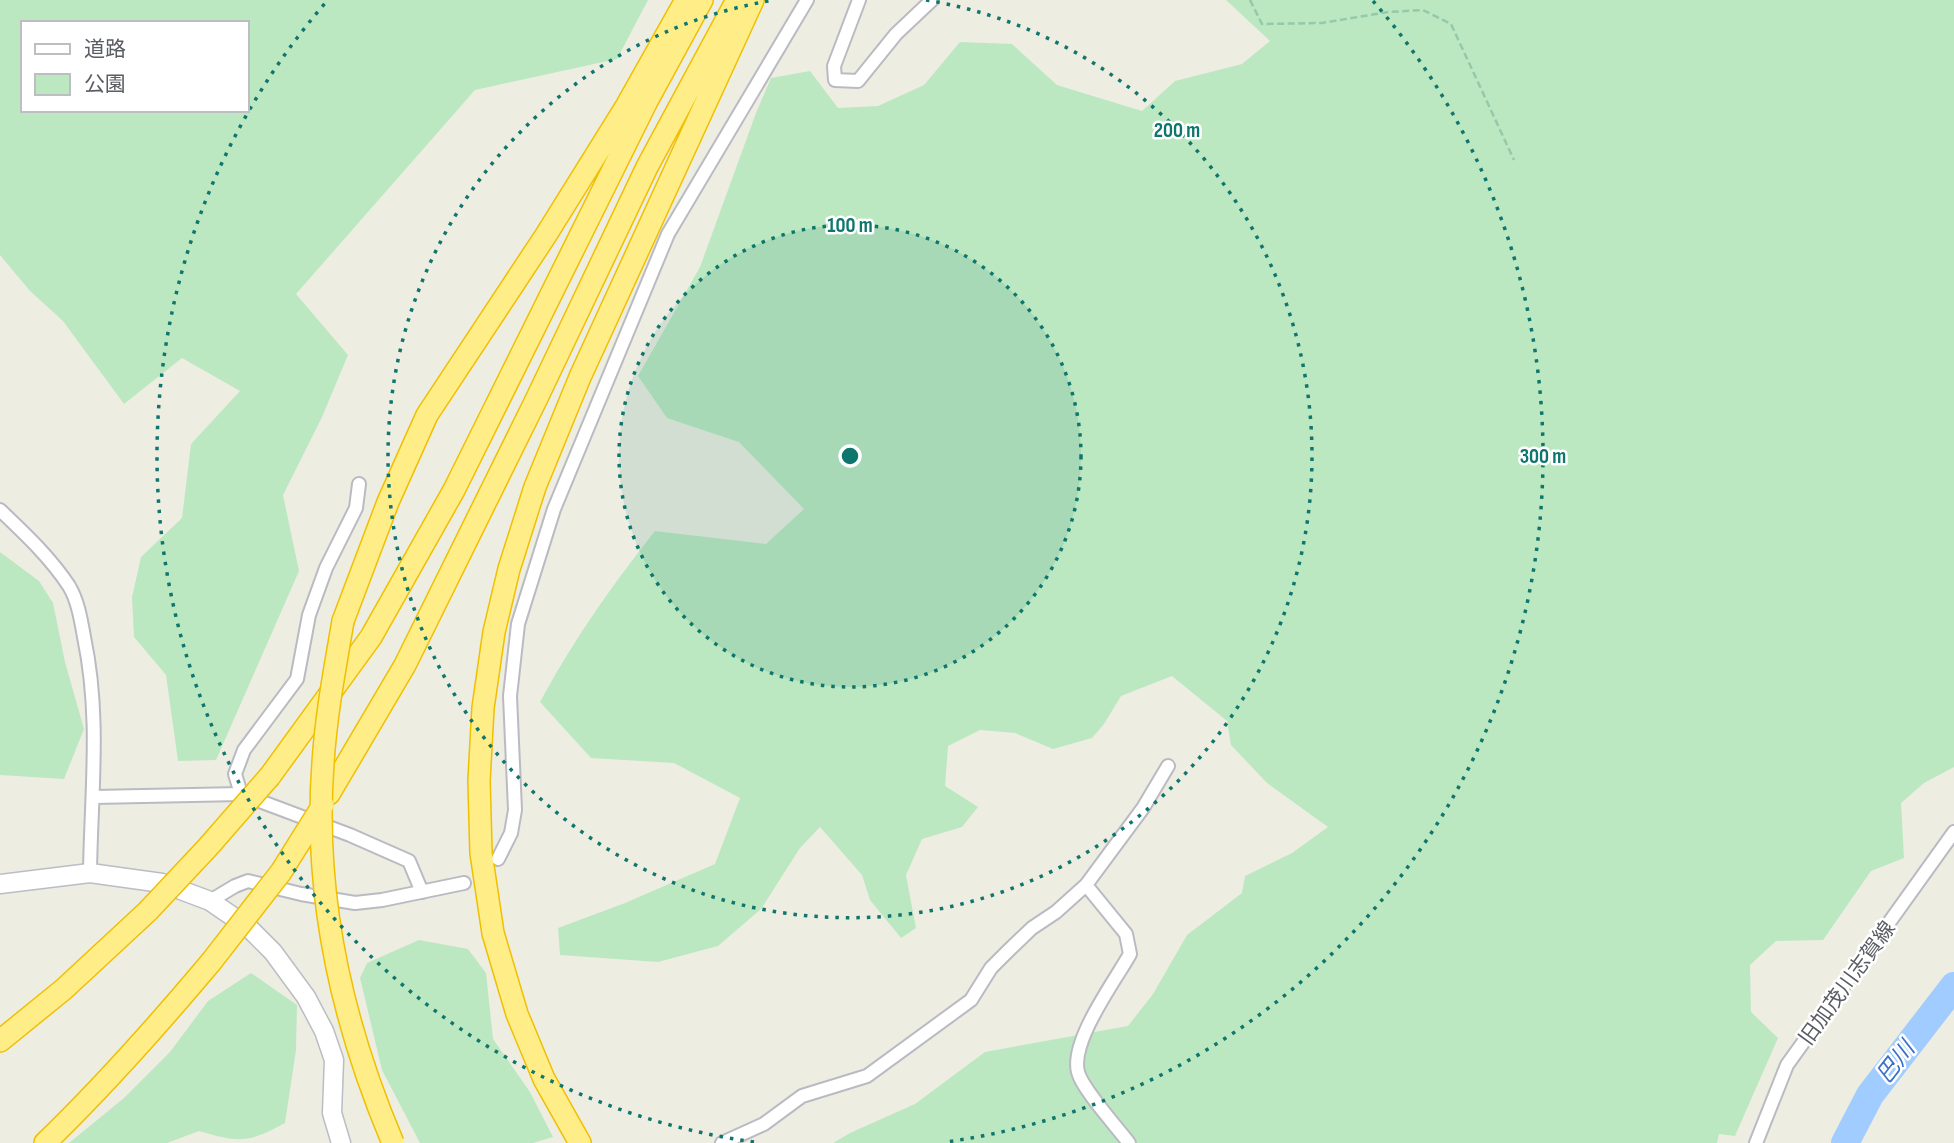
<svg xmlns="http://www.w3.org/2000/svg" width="1954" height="1143" font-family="'Sofia Sans Condensed','Noto Sans JP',sans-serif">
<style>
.green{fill:#bce8c1;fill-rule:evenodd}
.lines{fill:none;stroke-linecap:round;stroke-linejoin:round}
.river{stroke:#a1ccff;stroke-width:28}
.street-casing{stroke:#babbc2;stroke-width:16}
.secondary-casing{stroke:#babdc4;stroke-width:21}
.highway-casing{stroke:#f0bf00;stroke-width:24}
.path{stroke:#94c9aa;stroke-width:2.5;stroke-dasharray:7 3.5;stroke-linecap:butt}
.street{stroke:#fff;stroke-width:12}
.secondary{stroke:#fff;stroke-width:18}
.highway{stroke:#fe8;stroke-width:21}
.highway-bridge-casing{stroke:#f0bf00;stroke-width:24;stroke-linecap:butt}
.highway-bridge{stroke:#fe8;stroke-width:21}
.ring{fill:none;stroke:#0f766e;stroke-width:3.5;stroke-dasharray:3.5 7}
.labels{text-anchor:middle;stroke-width:5;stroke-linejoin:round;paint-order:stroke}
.street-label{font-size:21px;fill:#5a5d64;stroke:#fff}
.water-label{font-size:23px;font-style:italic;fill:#3b71cb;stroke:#fff}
.centre{fill:#0f766e;stroke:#fff;stroke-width:3.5}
.ring-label{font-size:21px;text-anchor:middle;font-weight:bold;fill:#0f766e;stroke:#fff;stroke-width:5;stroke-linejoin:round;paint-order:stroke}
</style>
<rect width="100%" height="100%" fill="#eeede2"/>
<path class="green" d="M 0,0 L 648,0 L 617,59 L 475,90 L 296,294 L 348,355 L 322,417 L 283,495 L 299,571 L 216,760 L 178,761 L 166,675 L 134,637 L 132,597 L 141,557 L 182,518 L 191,444 L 240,391 L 182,358 L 124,404 L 63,321 L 30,291 L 0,255 ZM 23,23 L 247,23 L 247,110 L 23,110 Z
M 1226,0 L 1954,0 L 1954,767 L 1924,783 L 1901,803 L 1904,858 L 1871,871 L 1823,940 L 1776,941 L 1750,965 L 1751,1012 L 1778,1038 L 1735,1136 L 1719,1134 L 1717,1143 L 833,1143 L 850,1133 L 915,1104 L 985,1052 L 1128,1026 L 1153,994 L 1187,935 L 1242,893 L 1245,876 L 1292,853 L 1328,827 L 1267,783 L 1231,745 L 1227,721 L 1172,676 L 1121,696 L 1104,724 L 1092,738 L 1053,749 L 1015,733 L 980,730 L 948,746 L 945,786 L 978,807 L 962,827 L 922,839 L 906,875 L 916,928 L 901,938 L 870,900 L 862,875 L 820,827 L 800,848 L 761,909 L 718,946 L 658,962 L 560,955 L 558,928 L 625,903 L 715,864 L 740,798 L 674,763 L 591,758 L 540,702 C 575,638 610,588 655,531 L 766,544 L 804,509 L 739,442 L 667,418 L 638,376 L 700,267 L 756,113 L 771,78 L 810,71 L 838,108 L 878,106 L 924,85 L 960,42 L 1012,44 L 1057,85 L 1142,111 L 1175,81 L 1242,64 L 1270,41 Z
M 0,552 L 39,581 L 53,603 L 65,662 L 84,729 L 64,779 L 0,775 Z
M 419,940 L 468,949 L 486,973 L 493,1039 L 530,1092 L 553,1137 L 533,1143 L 420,1143 L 382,1070 L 360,978 L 367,963 Z
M 251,973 L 297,1005 L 296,1050 L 285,1123 C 248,1143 240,1143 199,1131 L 167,1143 L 69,1143 L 124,1098 L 170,1052 L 208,1001 Z"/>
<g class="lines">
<path class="river" d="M 1845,1143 L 1870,1095 L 1954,986"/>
<g class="street-casing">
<path id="street" d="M 859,0 L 834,66 L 835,80 L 858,81 L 896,34 L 932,0
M 0,510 C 24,533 50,557 69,586 C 78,601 81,620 84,637 C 101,718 91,792 90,873
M 241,794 L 235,774 L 244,750 L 297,679 L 309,615 L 326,568 L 356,508 L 359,484
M 94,797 L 241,794 L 350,835 L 409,861 L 422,892
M 498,859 L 511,833 L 515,810 L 510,696 L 518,624 L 554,509 L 668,234 L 807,0
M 1086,885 L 1126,934 L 1130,954 C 1115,981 1070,1041 1078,1072 C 1082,1089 1117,1127 1129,1143
M 210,901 L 235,886 L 248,881 L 301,894 L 355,903 L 382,900 L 464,883
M 722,1143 L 764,1124 L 802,1096 L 867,1076 L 971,1000 L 991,968 L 1008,951 L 1032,928 L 1056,912 L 1086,885 L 1143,808 L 1168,766
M 1756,1143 L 1787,1065 L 1954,832"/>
</g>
<g class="secondary-casing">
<path id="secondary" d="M 0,884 L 90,873 L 162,883 L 210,901 L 248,927 L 273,952 L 306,997 L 324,1031 L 334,1060 L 332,1113 L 341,1143"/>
</g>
<g class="highway-casing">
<path id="highway" d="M 343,621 L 388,502 L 427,415 L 546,235 L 627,105 L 686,0
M 270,776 L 371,637 L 454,490 L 647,101 L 702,0
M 329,794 L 405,665 L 536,400 L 647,167 L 737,0
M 0,1041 L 64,989 L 148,911
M 45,1143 C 104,1086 158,1025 211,962
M 580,1143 L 544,1079 L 517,1014 L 493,933 L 481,853 L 479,781 L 483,708 L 494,632 L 509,569 L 535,487 L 580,377 L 753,0"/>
</g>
<path class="path" d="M 1250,0 L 1262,24 L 1322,23 L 1388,12 L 1423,10 L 1451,24 L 1514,160"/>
<use href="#street" class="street"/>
<use href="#secondary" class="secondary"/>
<use href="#highway" class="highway"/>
<g class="highway-bridge-casing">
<path id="highway-bridge" d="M 343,621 C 335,668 326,715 323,763 C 313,895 342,1023 393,1143
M 148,911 L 208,847 L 270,776
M 211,962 L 281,872 L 323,805"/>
</g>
<use href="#highway-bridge" class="highway-bridge"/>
</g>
<circle cx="850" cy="456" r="231" fill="#0f766e" fill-opacity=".12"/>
<g class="ring">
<circle cx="850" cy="456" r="231"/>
<path d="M926 0A462 462 0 1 1 774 0"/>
<path d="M754 1142A693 693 0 0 1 327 1M1373 1A693 693 0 0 1 946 1142"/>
</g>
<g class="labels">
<g class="street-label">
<text transform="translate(1847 983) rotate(-54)" y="7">旧加茂川志賀線</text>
</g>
<g class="water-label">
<text transform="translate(1895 1062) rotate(-52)" y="8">巴川</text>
</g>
</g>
<circle cx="850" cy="456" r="10" class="centre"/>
<g class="ring-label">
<text x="1177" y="137">200 m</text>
<text x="850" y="232">100 m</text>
<text x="1543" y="463">300 m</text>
</g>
<rect x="21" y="21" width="228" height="91" fill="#ffffff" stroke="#bdbec1" stroke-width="2"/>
<rect x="35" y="44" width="35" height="10" fill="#ffffff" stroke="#bdbec1" stroke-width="2"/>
<text x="84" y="56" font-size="21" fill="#5a5d64">道路</text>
<rect x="35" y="74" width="35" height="21" fill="#bce8c1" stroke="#bdbec1" stroke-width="2"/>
<text x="84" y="91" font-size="21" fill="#5a5d64">公園</text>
</svg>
